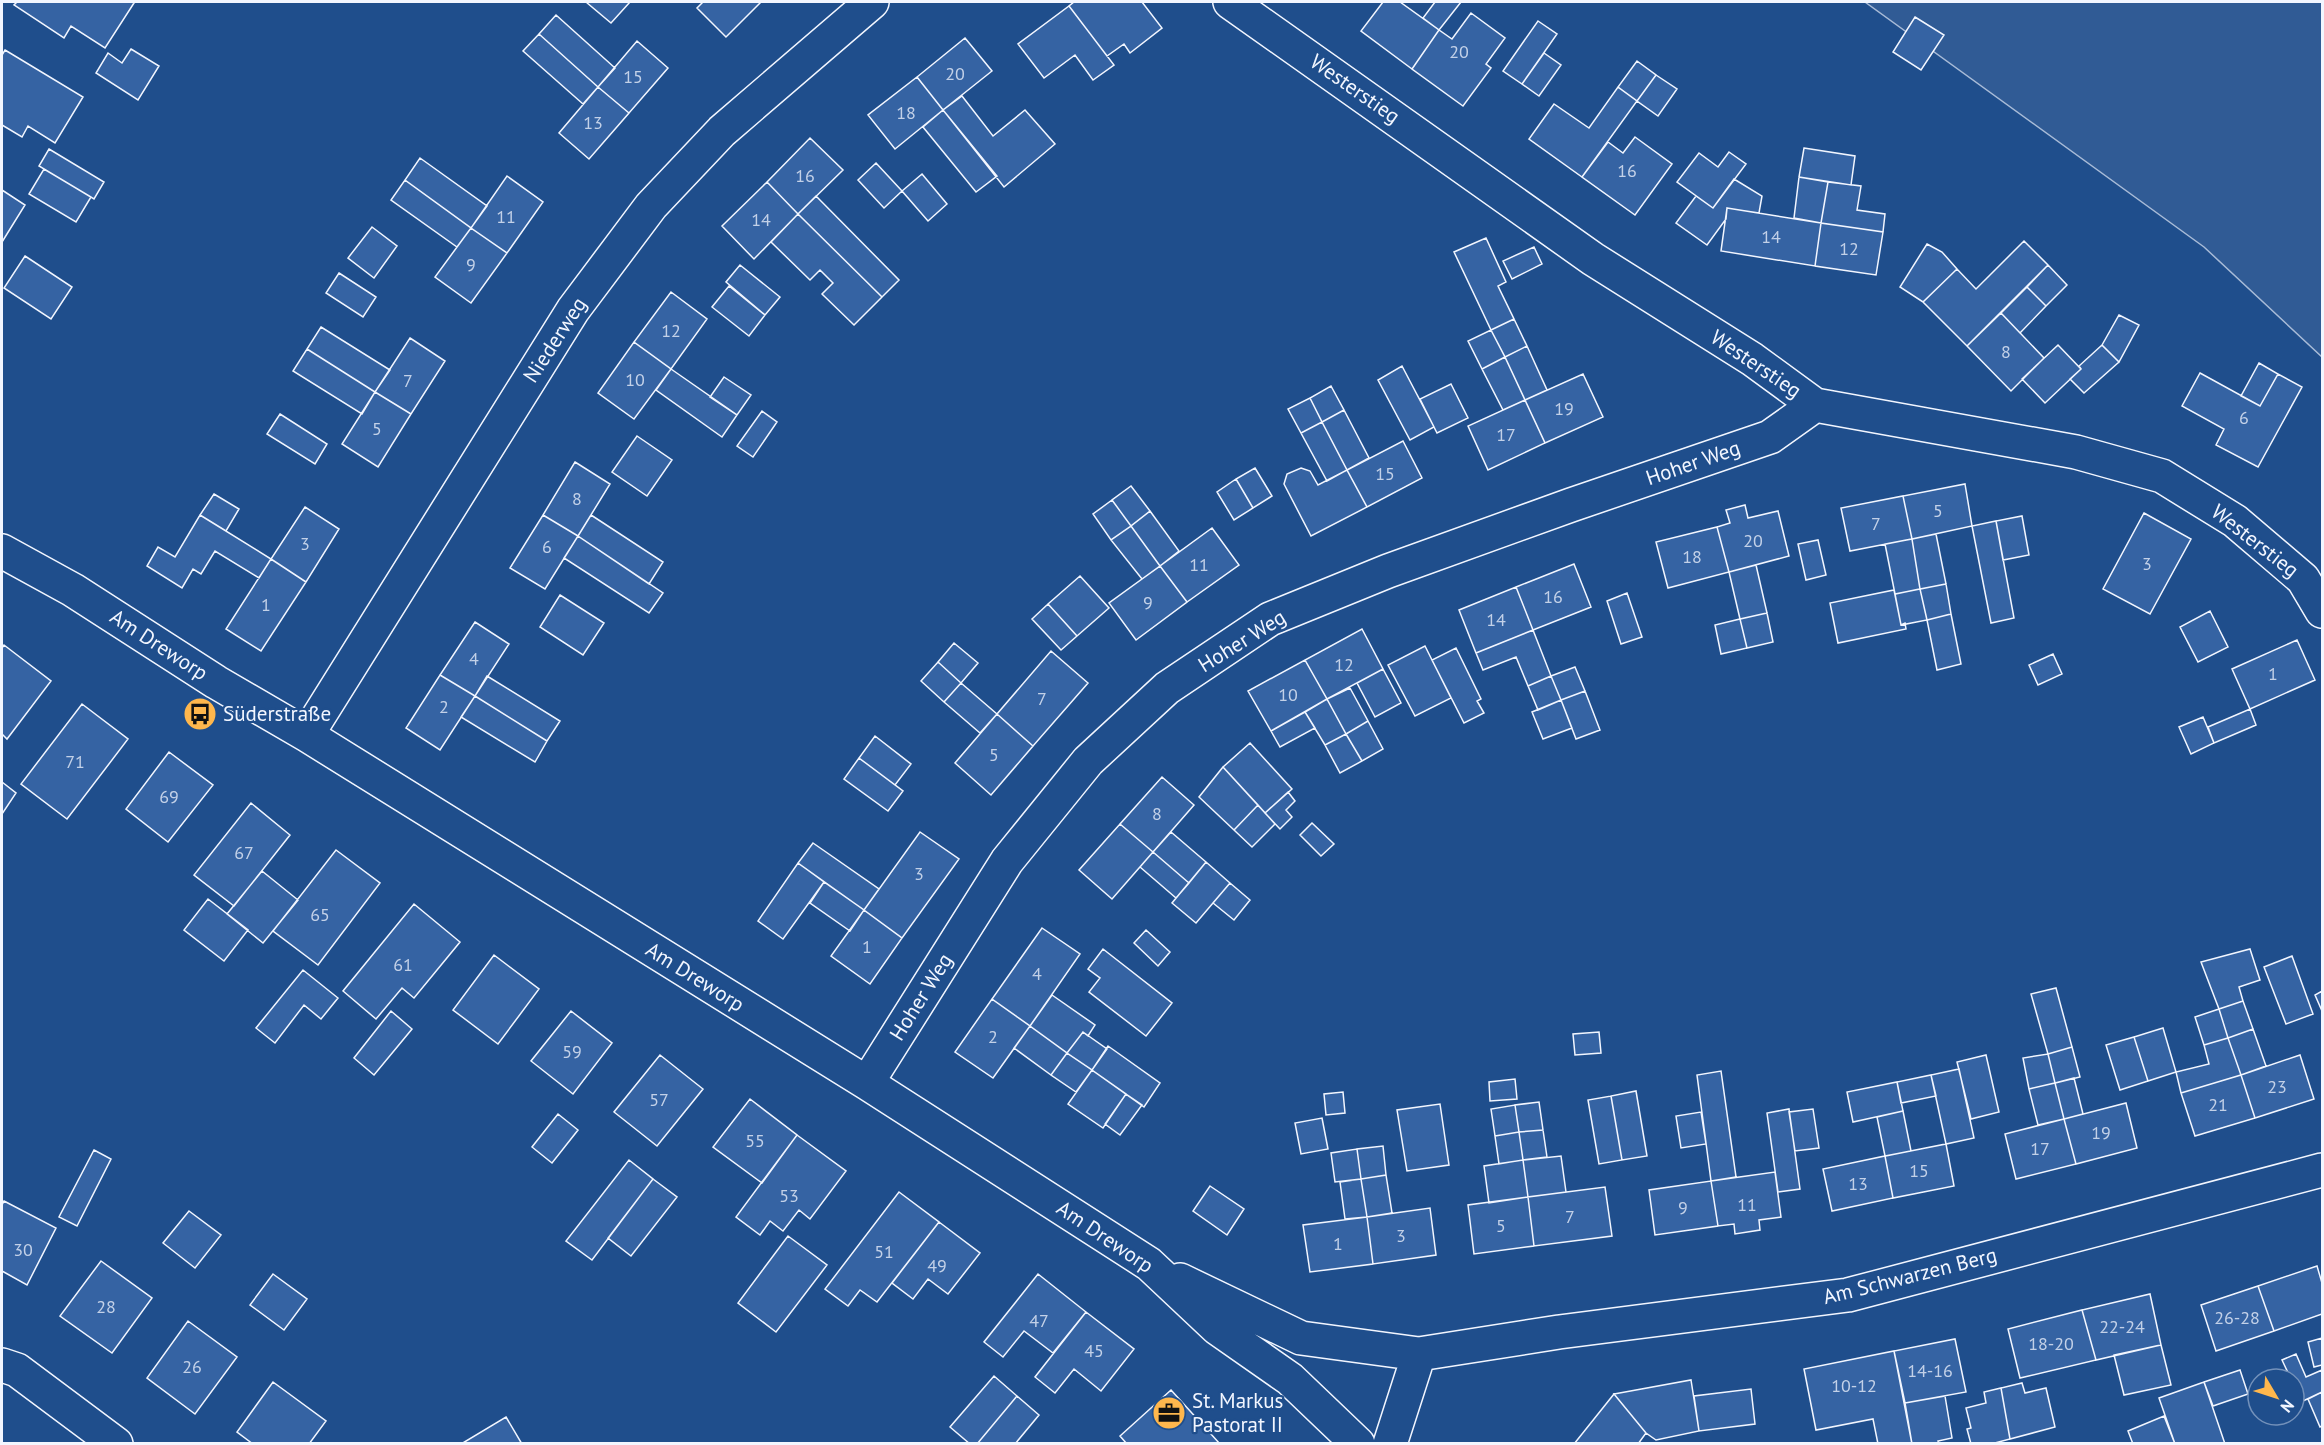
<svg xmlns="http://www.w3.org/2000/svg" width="2324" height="1445" font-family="'PT Sans',sans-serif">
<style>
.green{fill:#305b95;stroke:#a8bbd7;stroke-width:1.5}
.building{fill:#3563a3;stroke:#f2f6ff;stroke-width:1.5}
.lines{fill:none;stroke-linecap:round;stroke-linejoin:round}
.street-casing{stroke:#f2f6ff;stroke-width:36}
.street{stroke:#1f4e8c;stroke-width:33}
.labels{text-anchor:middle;stroke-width:4.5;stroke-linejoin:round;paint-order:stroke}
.number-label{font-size:18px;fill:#c3d1e8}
.street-label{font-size:21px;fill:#f2f6ff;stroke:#1f4e8c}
.poi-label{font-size:21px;fill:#f2f6ff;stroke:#1f4e8c;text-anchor:start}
</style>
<rect width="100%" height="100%" fill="#1f4e8c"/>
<path class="green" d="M 1865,2 L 2322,2 L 2322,357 L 2204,247 Z"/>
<path class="building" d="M 17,2 L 132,2 L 134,3 L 105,48 L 71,26 L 64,38 L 14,5 Z
M 586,2 L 630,2 L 611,23 Z
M 703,2 L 761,2 L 726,37 L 697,8 Z
M 1074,2 L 1142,2 L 1162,28 L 1130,53 L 1124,44 L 1107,56 L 1069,6 Z
M 1383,2 L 1400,2 L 1439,30 L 1412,69 L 1361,31 Z
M 1435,2 L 1461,2 L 1439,30 L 1423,18 Z
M 1069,6 L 1114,65 L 1093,80 L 1075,55 L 1044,78 L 1018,44 Z
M 1471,13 L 1505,38 L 1486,64 L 1491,68 L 1463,106 L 1412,69 L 1439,30 L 1452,39 Z
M 556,15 L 615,68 L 598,87 L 539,34 Z
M 1915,17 L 1944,35 L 1921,70 L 1893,52 Z
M 1538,21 L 1557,34 L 1522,84 L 1503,71 Z
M 539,34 L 598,87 L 583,104 L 523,51 Z
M 965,38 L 992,71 L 943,110 L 917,77 Z
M 637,41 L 668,68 L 629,113 L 598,87 Z
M 131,49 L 159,66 L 138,100 L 96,73 L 108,53 L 122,63 Z
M 5,50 L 83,97 L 55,143 L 28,126 L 22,137 L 2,125 L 2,55 Z
M 1544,53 L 1561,65 L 1539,96 L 1522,84 Z
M 1637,61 L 1656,75 L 1637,101 L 1618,87 Z
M 1656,75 L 1677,89 L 1658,116 L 1637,101 Z
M 917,77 L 943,110 L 895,149 L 868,115 Z
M 598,87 L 629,113 L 589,159 L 559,133 Z
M 1618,87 L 1637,101 L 1582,177 L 1529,139 L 1554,104 L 1589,128 Z
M 962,96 L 993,136 L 1025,110 L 1055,144 L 1004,187 L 943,110 Z
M 943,110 L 997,176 L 976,192 L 923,127 Z
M 1635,137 L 1672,164 L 1635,215 L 1582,177 L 1608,142 L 1623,153 Z
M 810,138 L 843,170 L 798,214 L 767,182 Z
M 1804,148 L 1855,156 L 1851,185 L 1799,177 Z
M 49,149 L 104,182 L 94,199 L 39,166 Z
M 1729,152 L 1746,164 L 1713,208 L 1677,182 L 1699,153 L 1718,167 Z
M 420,158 L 487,206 L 471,228 L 405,180 Z
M 876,163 L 902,191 L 884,208 L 858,180 Z
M 44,169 L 91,197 L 76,222 L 29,194 Z
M 922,174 L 947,204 L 928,221 L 902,191 Z
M 507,176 L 543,202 L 507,253 L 471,228 Z
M 1799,177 L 1828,182 L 1821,223 L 1794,218 Z
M 1734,179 L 1762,196 L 1759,213 L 1727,208 L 1726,219 L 1707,245 L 1676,223 L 1696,196 L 1713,208 Z
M 405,180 L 471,228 L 457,247 L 391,200 Z
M 767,182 L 798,214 L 754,259 L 722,226 Z
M 1828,182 L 1861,186 L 1857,210 L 1885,214 L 1883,232 L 1821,223 Z
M 2,190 L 25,205 L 2,242 Z
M 816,196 L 899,280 L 882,297 L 798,214 Z
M 1727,208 L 1821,223 L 1815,266 L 1721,251 Z
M 798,214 L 882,297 L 854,325 L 822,294 L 833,283 L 820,270 L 810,280 L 771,242 Z
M 1821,223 L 1883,232 L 1876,275 L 1815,266 Z
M 372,227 L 397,246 L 374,278 L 348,258 Z
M 471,228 L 507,253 L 471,303 L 435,277 Z
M 1486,238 L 1506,282 L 1498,286 L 1514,319 L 1491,330 L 1454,252 Z
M 2024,241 L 2048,265 L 1967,346 L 1923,302 L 1957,269 L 1976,289 Z
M 1927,244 L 1942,252 L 1957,269 L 1923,302 L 1900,287 Z
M 1534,247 L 1542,264 L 1512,279 L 1503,261 Z
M 25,256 L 72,287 L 51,319 L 4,288 Z
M 740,265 L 780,297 L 765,315 L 726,282 Z
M 2048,265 L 2067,285 L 2046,306 L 2027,287 Z
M 339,273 L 376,297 L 363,317 L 326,293 Z
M 729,286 L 765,315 L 749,336 L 712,307 Z
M 2027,287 L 2046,306 L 2020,333 L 2001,313 Z
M 671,292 L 707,319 L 671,369 L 634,342 Z
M 2001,313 L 2044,358 L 2011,391 L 1967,346 Z
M 2119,315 L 2139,325 L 2119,362 L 2102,345 Z
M 1514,319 L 1527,346 L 1505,357 L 1491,330 Z
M 321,327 L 390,370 L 375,392 L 307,349 Z
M 1491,330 L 1505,357 L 1482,369 L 1468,341 Z
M 410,338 L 445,361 L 411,414 L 375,392 Z
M 634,342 L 671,369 L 634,419 L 598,393 Z
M 2058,345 L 2081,369 L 2045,403 L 2022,379 Z
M 2102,345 L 2119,362 L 2084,393 L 2070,379 L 2081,369 L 2079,366 Z
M 1527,346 L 1547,390 L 1525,400 L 1505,357 Z
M 307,349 L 375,392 L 362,414 L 293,371 Z
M 1505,357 L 1525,400 L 1503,410 L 1482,369 Z
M 2259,363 L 2278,374 L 2260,406 L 2241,396 Z
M 1402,366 L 1434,427 L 1410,440 L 1378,380 Z
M 671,369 L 737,415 L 722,437 L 656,390 Z
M 2200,373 L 2260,406 L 2278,374 L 2302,387 L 2258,467 L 2216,445 L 2224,429 L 2182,406 Z
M 1583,374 L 1603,417 L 1545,443 L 1525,400 Z
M 724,377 L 751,395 L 737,415 L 710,397 Z
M 1451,384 L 1468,418 L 1437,433 L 1420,399 Z
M 1331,386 L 1344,410 L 1322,422 L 1310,398 Z
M 375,392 L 411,414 L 378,467 L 342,444 Z
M 1310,398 L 1322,422 L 1301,433 L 1288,409 Z
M 1525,400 L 1545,443 L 1488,470 L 1468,426 Z
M 1344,410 L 1369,458 L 1347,470 L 1322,422 Z
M 762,411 L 777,422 L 753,457 L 737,446 Z
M 280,414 L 327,444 L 315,464 L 267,434 Z
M 1322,422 L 1347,470 L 1327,481 L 1301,433 Z
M 637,436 L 672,460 L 647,496 L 612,472 Z
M 1403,441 L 1422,478 L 1367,507 L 1347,470 Z
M 575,462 L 610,484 L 578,536 L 543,515 Z
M 1255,468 L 1272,496 L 1253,508 L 1236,479 Z
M 1301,468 L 1310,471 L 1318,485 L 1347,470 L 1367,507 L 1311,536 L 1284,484 L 1287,474 Z
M 1236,479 L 1253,508 L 1234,520 L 1217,492 Z
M 1965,484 L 1972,526 L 1912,539 L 1903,496 Z
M 1131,486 L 1150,511 L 1131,526 L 1112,500 Z
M 214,494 L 239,509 L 226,531 L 200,515 Z
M 1903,496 L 1912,539 L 1850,551 L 1841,508 Z
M 1112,500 L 1131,526 L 1111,540 L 1093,514 Z
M 1745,505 L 1748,518 L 1778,511 L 1789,556 L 1729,572 L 1717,527 L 1730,523 L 1726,510 Z
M 305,507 L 339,529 L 306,582 L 271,559 Z
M 1150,511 L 1179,551 L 1160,566 L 1131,526 Z
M 2144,513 L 2191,539 L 2150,614 L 2103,589 Z
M 200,515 L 271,559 L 259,578 L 215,551 L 201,574 L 193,569 L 182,588 L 147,566 L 158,547 L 175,557 Z
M 543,515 L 578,536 L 545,589 L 510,568 Z
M 591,515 L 663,562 L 649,584 L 578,536 Z
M 2022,516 L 2029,555 L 2003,560 L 1996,521 Z
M 1996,521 L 2014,618 L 1991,623 L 1972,526 Z
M 1131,526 L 1160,566 L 1142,579 L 1111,540 Z
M 1717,527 L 1729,572 L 1668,588 L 1656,542 Z
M 1212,528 L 1239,565 L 1187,602 L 1160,566 Z
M 1936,534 L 1946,584 L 1920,589 L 1912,539 Z
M 578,536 L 663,593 L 649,613 L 564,558 Z
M 1912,539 L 1920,589 L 1895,594 L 1885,544 Z
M 1818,540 L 1826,575 L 1806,580 L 1798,544 Z
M 271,559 L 306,582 L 261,651 L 226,629 Z
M 1574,564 L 1591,607 L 1533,630 L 1516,587 Z
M 1756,565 L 1767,613 L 1740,619 L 1729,572 Z
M 1160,566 L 1187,602 L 1136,640 L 1109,603 Z
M 1080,576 L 1109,608 L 1077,636 L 1048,604 Z
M 1946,584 L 1951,614 L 1927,620 L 1920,589 Z
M 1516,587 L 1533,630 L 1476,653 L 1459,610 Z
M 1920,589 L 1927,620 L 1901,625 L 1895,594 Z
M 1894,590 L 1901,625 L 1905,623 L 1906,629 L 1838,643 L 1830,603 Z
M 1627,593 L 1642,637 L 1621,644 L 1607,601 Z
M 560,595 L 604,623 L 583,655 L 540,627 Z
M 1048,604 L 1077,636 L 1061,650 L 1032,619 Z
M 2210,611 L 2228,647 L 2198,662 L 2180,627 Z
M 1767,613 L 1773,642 L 1747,648 L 1740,619 Z
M 1951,614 L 1961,664 L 1937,670 L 1927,620 Z
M 1740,619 L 1747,648 L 1721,654 L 1715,625 Z
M 475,622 L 509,644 L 475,696 L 440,675 Z
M 1362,629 L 1383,669 L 1327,699 L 1305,660 Z
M 1533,630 L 1551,676 L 1528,686 L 1516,657 L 1483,670 L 1476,653 Z
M 2297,640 L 2315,680 L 2250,709 L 2232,669 Z
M 954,643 L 978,663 L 961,683 L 938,662 Z
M 4,645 L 51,681 L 7,739 L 2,734 L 2,648 Z
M 1425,646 L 1451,698 L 1415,716 L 1388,665 Z
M 1456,648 L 1481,699 L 1477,701 L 1484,713 L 1464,723 L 1432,660 Z
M 1051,651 L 1088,683 L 1033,746 L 997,714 Z
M 2053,654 L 2062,674 L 2038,685 L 2029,665 Z
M 1305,660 L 1327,699 L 1271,731 L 1248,691 Z
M 938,662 L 961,683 L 944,702 L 921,681 Z
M 1575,667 L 1585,691 L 1561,700 L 1551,676 Z
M 1383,669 L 1401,703 L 1375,717 L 1357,683 Z
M 440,675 L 475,696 L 440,750 L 406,728 Z
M 487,676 L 560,721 L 547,741 L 475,696 Z
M 1551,676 L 1561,700 L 1538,710 L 1528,686 Z
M 961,683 L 997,714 L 980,733 L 944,702 Z
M 1350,688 L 1368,721 L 1346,734 L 1327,699 Z
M 1585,691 L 1600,730 L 1576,739 L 1561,700 Z
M 475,696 L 547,741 L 535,762 L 461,717 Z
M 1327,699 L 1346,734 L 1325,745 L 1305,712 Z
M 1561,700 L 1572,728 L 1543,739 L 1532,712 Z
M 82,704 L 128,739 L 67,819 L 21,784 Z
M 2250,709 L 2256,725 L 2214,743 L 2208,727 Z
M 1305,712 L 1315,728 L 1280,747 L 1271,731 Z
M 997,714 L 1033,746 L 991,795 L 955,763 Z
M 2203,717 L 2214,743 L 2191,754 L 2179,727 Z
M 1368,721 L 1383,749 L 1362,761 L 1346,734 Z
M 1346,734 L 1362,761 L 1340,773 L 1325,745 Z
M 875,736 L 911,764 L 895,785 L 859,758 Z
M 1250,743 L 1292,789 L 1265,813 L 1223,767 Z
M 169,752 L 213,785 L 168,842 L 126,809 Z
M 859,758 L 903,791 L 888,811 L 844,779 Z
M 1223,767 L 1258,805 L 1234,830 L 1199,797 Z
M 1162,777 L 1194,805 L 1153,852 L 1120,824 Z
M 2,782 L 16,793 L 2,814 Z
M 1288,792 L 1295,801 L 1286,810 L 1292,817 L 1280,829 L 1265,813 Z
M 251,803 L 290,835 L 234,906 L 194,875 Z
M 1258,805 L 1275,824 L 1252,847 L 1234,830 Z
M 1312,823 L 1334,844 L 1321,856 L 1300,835 Z
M 1120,824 L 1153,852 L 1112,899 L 1079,870 Z
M 920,832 L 959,859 L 902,938 L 864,910 Z
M 1171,832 L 1206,862 L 1189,883 L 1153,852 Z
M 813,843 L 879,889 L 864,910 L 798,863 Z
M 336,850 L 380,883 L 318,965 L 273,931 Z
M 1153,852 L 1189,883 L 1176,898 L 1140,867 Z
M 1206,862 L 1230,883 L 1196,923 L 1172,903 Z
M 798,863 L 824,882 L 783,939 L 758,921 Z
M 262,871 L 298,900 L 263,943 L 227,914 Z
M 824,882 L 864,910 L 850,931 L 810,903 Z
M 1230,883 L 1250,900 L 1234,920 L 1213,903 Z
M 208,899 L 248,930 L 224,961 L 184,930 Z
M 414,904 L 460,942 L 414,998 L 402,988 L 376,1019 L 343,991 Z
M 864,910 L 902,938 L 870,984 L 831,956 Z
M 1042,928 L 1080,954 L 1030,1026 L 992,999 Z
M 1146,930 L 1170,952 L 1158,966 L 1134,943 Z
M 1103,949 L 1172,1003 L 1146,1036 L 1089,992 L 1100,978 L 1088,969 Z
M 2250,949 L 2260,980 L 2239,987 L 2243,1001 L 2219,1009 L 2201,962 Z
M 494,955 L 539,989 L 498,1044 L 453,1010 Z
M 2292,956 L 2313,1014 L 2286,1024 L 2264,967 Z
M 303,970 L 338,998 L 321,1019 L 304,1005 L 275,1043 L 256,1028 Z
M 2056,988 L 2072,1047 L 2048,1054 L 2031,994 Z
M 2322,991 L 2322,1011 L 2315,995 Z
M 1052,995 L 1095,1025 L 1088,1036 L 1083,1032 L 1067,1053 L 1030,1026 Z
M 992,999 L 1030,1026 L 993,1078 L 955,1052 Z
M 2243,1001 L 2253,1029 L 2228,1038 L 2219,1009 Z
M 2219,1009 L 2228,1038 L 2204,1045 L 2195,1017 Z
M 391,1011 L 412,1029 L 374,1075 L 354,1058 Z
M 571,1011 L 612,1043 L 573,1094 L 531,1061 Z
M 1030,1026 L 1067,1053 L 1051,1075 L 1014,1048 Z
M 2163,1028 L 2176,1072 L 2148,1081 L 2134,1037 Z
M 2253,1029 L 2266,1066 L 2241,1075 L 2228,1038 Z
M 1083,1032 L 1107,1049 L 1092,1070 L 1067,1053 Z
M 1599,1032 L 1601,1053 L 1575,1055 L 1573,1034 Z
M 2134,1037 L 2148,1081 L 2120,1090 L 2106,1045 Z
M 2228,1038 L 2241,1075 L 2181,1093 L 2176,1072 L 2209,1064 L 2204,1045 Z
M 1108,1046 L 1160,1083 L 1144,1107 L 1092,1070 Z
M 2072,1047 L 2080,1077 L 2055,1083 L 2048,1054 Z
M 1067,1053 L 1092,1070 L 1076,1092 L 1051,1075 Z
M 2048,1054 L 2055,1083 L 2029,1089 L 2023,1058 Z
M 660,1055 L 703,1089 L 657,1146 L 614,1112 Z
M 1986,1055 L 1999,1112 L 1971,1119 L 1957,1062 Z
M 2300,1055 L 2314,1099 L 2255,1118 L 2241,1075 Z
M 1959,1069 L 1974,1138 L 1946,1144 L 1931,1075 Z
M 1092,1070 L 1126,1094 L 1103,1128 L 1068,1104 Z
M 1721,1071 L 1736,1177 L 1711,1181 L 1697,1075 Z
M 1931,1075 L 1936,1096 L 1901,1103 L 1897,1082 Z
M 2241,1075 L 2255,1118 L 2195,1136 L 2181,1093 Z
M 2074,1078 L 2083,1114 L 2064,1119 L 2055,1083 Z
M 1515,1079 L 1517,1099 L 1490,1101 L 1489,1082 Z
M 1897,1082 L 1903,1111 L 1853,1122 L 1847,1092 Z
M 2055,1083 L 2064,1119 L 2038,1125 L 2029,1089 Z
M 1636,1091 L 1647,1156 L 1622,1160 L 1611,1096 Z
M 1343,1092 L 1345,1113 L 1326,1115 L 1324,1094 Z
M 1126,1094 L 1142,1105 L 1120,1135 L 1105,1124 Z
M 1611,1096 L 1622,1160 L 1599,1164 L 1588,1100 Z
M 750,1099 L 797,1135 L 762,1183 L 713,1147 Z
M 1539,1102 L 1543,1130 L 1519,1132 L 1515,1105 Z
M 2126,1103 L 2137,1148 L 2076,1164 L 2064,1119 Z
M 1440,1104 L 1449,1165 L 1407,1171 L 1397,1110 Z
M 1515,1105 L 1519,1132 L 1495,1136 L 1491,1109 Z
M 1789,1109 L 1800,1189 L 1778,1192 L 1767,1113 Z
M 1813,1109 L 1819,1148 L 1795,1151 L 1789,1112 Z
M 1903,1111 L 1911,1151 L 1885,1156 L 1877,1117 Z
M 1701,1112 L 1706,1144 L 1681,1148 L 1676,1116 Z
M 558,1114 L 578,1130 L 552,1163 L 532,1147 Z
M 1322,1118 L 1328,1149 L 1301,1154 L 1295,1123 Z
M 2064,1119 L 2076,1164 L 2016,1179 L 2005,1134 Z
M 1543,1130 L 1547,1157 L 1523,1160 L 1519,1132 Z
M 1519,1132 L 1523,1160 L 1499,1164 L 1495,1136 Z
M 797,1135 L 846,1171 L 810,1219 L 799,1210 L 783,1231 L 770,1221 L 760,1235 L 736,1217 Z
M 1946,1144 L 1954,1186 L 1893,1198 L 1885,1156 Z
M 1383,1146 L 1386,1175 L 1361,1179 L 1357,1149 Z
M 1357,1149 L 1361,1179 L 1335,1182 L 1331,1153 Z
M 94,1150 L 111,1159 L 77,1226 L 59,1217 Z
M 1561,1156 L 1566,1192 L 1528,1197 L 1523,1160 Z
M 1885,1156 L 1893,1198 L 1832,1211 L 1823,1169 Z
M 629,1160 L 653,1179 L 592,1260 L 566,1241 Z
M 1523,1160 L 1528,1197 L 1489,1203 L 1484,1166 Z
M 1775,1172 L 1781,1217 L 1759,1220 L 1760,1230 L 1735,1234 L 1734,1224 L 1718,1226 L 1711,1181 Z
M 1386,1175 L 1392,1213 L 1367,1217 L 1361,1179 Z
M 653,1179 L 677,1197 L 631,1256 L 608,1238 Z
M 1361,1179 L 1367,1217 L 1345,1219 L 1340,1182 Z
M 1711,1181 L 1718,1226 L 1655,1235 L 1649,1190 Z
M 1210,1186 L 1244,1209 L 1227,1235 L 1193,1211 Z
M 1605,1187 L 1612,1236 L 1534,1246 L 1528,1197 Z
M 899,1192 L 939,1222 L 877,1302 L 860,1290 L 848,1306 L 825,1289 Z
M 1528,1197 L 1534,1246 L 1474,1254 L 1468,1205 Z
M 4,1201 L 56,1228 L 27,1285 L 2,1271 L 2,1205 Z
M 1430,1208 L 1436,1255 L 1373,1264 L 1367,1217 Z
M 189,1211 L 221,1235 L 195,1268 L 163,1243 Z
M 1367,1217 L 1373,1264 L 1310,1272 L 1303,1225 Z
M 939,1222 L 980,1253 L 948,1294 L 928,1279 L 913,1299 L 892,1283 Z
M 788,1236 L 827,1265 L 776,1332 L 738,1303 Z
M 101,1261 L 152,1298 L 112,1353 L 60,1316 Z
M 2317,1266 L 2322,1283 L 2322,1314 L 2274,1331 L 2258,1286 Z
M 273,1274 L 307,1299 L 284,1330 L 250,1305 Z
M 1038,1274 L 1086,1312 L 1053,1353 L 1024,1331 L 1003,1357 L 984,1342 Z
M 2258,1286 L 2274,1331 L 2216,1351 L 2201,1305 Z
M 2150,1294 L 2161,1345 L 2096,1360 L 2082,1310 Z
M 2082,1310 L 2096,1360 L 2020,1378 L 2008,1329 Z
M 1086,1312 L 1134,1349 L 1101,1391 L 1074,1369 L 1055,1393 L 1035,1377 Z
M 188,1321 L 237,1357 L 195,1414 L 147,1378 Z
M 2322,1338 L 2322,1365 L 2314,1367 L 2308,1342 Z
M 1955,1339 L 1966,1392 L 1905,1403 L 1894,1351 Z
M 2161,1345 L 2171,1385 L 2124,1395 L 2114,1355 Z
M 1894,1351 L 1912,1444 L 1878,1444 L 1873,1419 L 1816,1430 L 1804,1369 Z
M 2296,1354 L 2306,1377 L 2322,1370 L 2322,1392 L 2301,1402 L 2294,1386 L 2294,1379 L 2291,1379 L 2282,1360 Z
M 2240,1370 L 2248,1394 L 2213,1406 L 2204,1382 Z
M 994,1376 L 1017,1396 L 977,1444 L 970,1444 L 950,1427 Z
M 1691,1380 L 1699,1431 L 1656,1440 L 1646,1433 L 1614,1394 Z
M 273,1382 L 326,1421 L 309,1444 L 253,1444 L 237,1432 Z
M 2204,1382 L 2225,1444 L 2175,1444 L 2159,1398 Z
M 2022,1383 L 2025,1393 L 2046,1388 L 2055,1427 L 2010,1439 L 2001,1388 Z
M 2001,1388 L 2010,1439 L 1991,1444 L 1971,1444 L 1967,1429 L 1971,1428 L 1966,1408 L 1986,1403 L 1984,1392 Z
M 1751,1389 L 1755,1424 L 1699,1431 L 1694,1396 Z
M 1171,1390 L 1220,1444 L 1127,1444 L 1120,1436 Z
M 2322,1392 L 2322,1426 L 2320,1427 L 2308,1399 Z
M 1614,1394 L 1646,1433 L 1638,1444 L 1574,1444 Z
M 1017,1396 L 1039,1415 L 1015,1444 L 977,1444 Z
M 1945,1396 L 1952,1438 L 1938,1441 L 1939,1444 L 1912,1444 L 1905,1403 Z
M 2164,1416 L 2175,1444 L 2133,1444 L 2128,1431 Z
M 506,1417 L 522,1444 L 461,1444 Z"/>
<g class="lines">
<g class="street-casing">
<path id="street" d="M 1230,2 L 1593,259 L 1752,359 L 1815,405 L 2076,452 L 2162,476 L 2235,521 L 2303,579 L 2322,611
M 2,551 L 73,590 L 216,682 L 307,735 L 867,1083 L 1149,1264 L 1217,1328 L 1290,1379 L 1358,1444
M 307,735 L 573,310 L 651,206 L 722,131 L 872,2
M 867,1083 L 1007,861 L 1088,761 L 1167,688 L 1270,619 L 1388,571 L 1571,505 L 1770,437 L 1815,405
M 1180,1280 L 1301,1338 L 1419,1354 L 1559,1332 L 1848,1295 L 2322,1170
M 2,1365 L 17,1370 L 116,1444
M 1390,1444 L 1419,1354"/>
</g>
<use href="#street" class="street"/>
</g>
<defs>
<g id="bus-disc" transform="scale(1.725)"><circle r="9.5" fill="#ffb74d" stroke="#1f4e8c"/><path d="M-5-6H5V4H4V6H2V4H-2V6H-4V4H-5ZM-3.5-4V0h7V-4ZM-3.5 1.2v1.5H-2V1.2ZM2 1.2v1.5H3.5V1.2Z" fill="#111"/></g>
<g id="office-disc" transform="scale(1.725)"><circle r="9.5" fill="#ffb74d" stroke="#1f4e8c"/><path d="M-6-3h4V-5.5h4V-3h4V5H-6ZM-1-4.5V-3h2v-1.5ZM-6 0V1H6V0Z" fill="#111"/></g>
</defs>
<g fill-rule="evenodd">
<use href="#bus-disc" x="200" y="714"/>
<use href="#office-disc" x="1169" y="1413"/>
</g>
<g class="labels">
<g class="number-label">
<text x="1459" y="58">20</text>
<text x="955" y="80">20</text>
<text x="633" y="83">15</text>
<text x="906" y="119">18</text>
<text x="593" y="129">13</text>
<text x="1627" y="177">16</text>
<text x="805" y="182">16</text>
<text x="506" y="223">11</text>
<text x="761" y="226">14</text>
<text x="1771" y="243">14</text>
<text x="1849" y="255">12</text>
<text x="471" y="271">9</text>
<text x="671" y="337">12</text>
<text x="2006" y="358">8</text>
<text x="635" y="386">10</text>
<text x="408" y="387">7</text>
<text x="1564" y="415">19</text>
<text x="2244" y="424">6</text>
<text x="377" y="435">5</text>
<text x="1506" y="441">17</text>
<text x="1385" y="480">15</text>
<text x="577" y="505">8</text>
<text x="1938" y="517">5</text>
<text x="1876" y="530">7</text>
<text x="1753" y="547">20</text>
<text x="305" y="550">3</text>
<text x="547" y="553">6</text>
<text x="1692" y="563">18</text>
<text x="2147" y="570">3</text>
<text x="1199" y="571">11</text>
<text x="1553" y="603">16</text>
<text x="1148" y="609">9</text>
<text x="266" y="611">1</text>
<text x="1496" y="626">14</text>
<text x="474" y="665">4</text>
<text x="1344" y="671">12</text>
<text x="2273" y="680">1</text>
<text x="1288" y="701">10</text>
<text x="1042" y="705">7</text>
<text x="444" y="713">2</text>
<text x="994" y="761">5</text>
<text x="75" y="768">71</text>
<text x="169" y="803">69</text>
<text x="1157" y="820">8</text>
<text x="244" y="859">67</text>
<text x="919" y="880">3</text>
<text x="320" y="921">65</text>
<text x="867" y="953">1</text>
<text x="403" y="971">61</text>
<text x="1037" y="980">4</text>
<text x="993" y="1043">2</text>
<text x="572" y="1058">59</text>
<text x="2277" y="1093">23</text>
<text x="659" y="1106">57</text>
<text x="2218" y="1111">21</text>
<text x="2101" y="1139">19</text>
<text x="755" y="1147">55</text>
<text x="2040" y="1155">17</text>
<text x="1919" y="1177">15</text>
<text x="1858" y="1190">13</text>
<text x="789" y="1202">53</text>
<text x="1747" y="1211">11</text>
<text x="1683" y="1214">9</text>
<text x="1570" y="1223">7</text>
<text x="1501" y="1232">5</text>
<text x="1401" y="1242">3</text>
<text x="1338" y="1250">1</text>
<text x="23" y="1256">30</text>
<text x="884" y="1258">51</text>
<text x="937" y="1272">49</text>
<text x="106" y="1313">28</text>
<text x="2237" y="1324">26-28</text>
<text x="1039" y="1327">47</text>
<text x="2122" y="1333">22-24</text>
<text x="2051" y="1350">18-20</text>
<text x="1094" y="1357">45</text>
<text x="192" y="1373">26</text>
<text x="1930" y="1377">14-16</text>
<text x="1854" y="1392">10-12</text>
</g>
<g class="street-label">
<text transform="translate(1355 89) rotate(35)" y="7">Westerstieg</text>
<text transform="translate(555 340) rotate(-57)" y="7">Niederweg</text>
<text transform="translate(1756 364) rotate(34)" y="7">Westerstieg</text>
<text transform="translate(1693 463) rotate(-19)" y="7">Hoher Weg</text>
<text transform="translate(2255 541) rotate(38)" y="7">Westerstieg</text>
<text transform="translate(1242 641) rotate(-32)" y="7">Hoher Weg</text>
<text transform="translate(159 645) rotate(33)" y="7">Am Dreworp</text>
<text transform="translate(695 977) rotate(32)" y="7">Am Dreworp</text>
<text transform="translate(921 997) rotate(-58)" y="7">Hoher Weg</text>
<text transform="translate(1105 1237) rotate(34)" y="7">Am Dreworp</text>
<text transform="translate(1910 1276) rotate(-14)" y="7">Am Schwarzen Berg</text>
</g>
<g class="poi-label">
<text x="223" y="721">Süderstraße</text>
<text x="1192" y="1408">St. Markus<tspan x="1192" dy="24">Pastorat II</tspan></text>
</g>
</g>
<rect width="2324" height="1445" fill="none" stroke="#f2f6ff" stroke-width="6"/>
<g transform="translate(2276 1397) rotate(129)"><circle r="28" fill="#1f4e8c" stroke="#7391ba" stroke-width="1.5"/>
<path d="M0-4.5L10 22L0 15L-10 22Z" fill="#ffb74d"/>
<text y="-9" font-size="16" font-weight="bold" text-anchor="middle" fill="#f2f6ff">N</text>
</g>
</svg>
